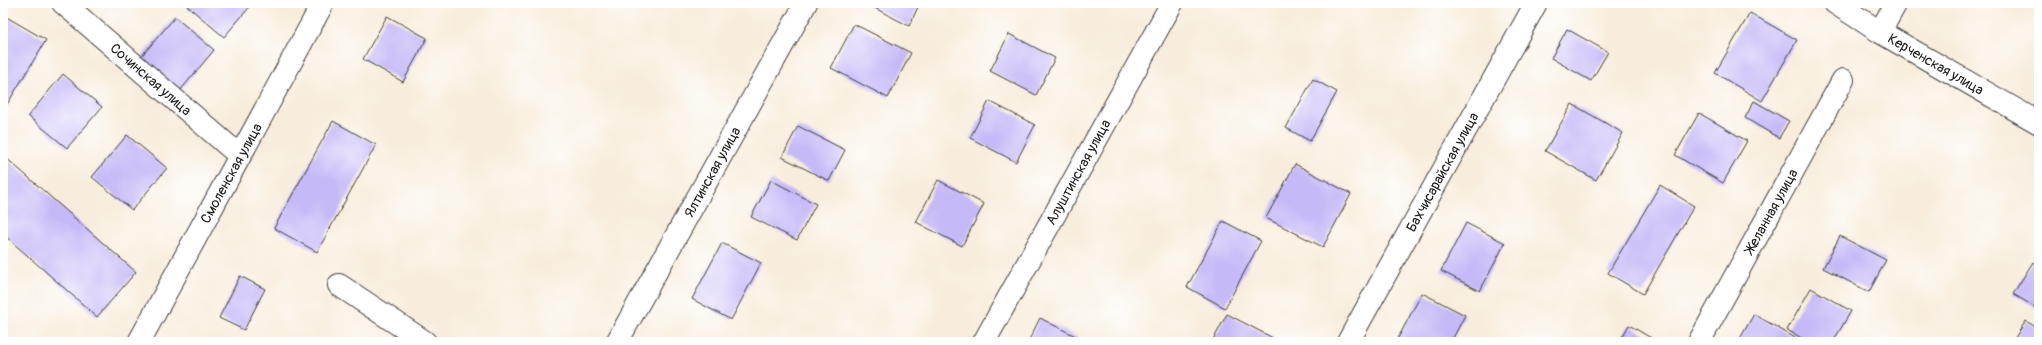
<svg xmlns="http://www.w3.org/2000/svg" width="2042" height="345" font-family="Pangolin,sans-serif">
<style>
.building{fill:#c6b9f7}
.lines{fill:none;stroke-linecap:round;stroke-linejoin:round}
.minor-casing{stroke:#3d3b39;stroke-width:24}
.minor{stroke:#fff;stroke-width:22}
.labels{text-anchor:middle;stroke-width:3;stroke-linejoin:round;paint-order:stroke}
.street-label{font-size:14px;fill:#1c1c1c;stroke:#fff}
</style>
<rect width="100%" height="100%" fill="#fff"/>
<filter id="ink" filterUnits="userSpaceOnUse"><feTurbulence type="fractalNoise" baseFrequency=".025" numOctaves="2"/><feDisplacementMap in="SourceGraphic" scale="8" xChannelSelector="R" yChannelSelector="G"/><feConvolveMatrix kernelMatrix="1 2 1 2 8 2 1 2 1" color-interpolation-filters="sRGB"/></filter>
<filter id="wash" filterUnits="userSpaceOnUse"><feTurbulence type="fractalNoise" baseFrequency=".012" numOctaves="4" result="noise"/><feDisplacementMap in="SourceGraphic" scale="16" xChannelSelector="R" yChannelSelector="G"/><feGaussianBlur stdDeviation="0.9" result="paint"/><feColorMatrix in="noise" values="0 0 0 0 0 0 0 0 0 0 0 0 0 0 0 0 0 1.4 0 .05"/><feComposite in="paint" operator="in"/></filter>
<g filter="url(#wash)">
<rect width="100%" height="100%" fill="#f8eddc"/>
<g id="blocks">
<path class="building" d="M 186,3 L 253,3 L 224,37 L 185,4 Z
M 865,3 L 920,3 L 909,26 Z
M 1750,13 L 1797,40 L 1762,101 L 1715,73 Z
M 3,15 L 46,40 L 3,111 Z
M 387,16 L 427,38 L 403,82 L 363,59 Z
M 175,17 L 214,50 L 179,92 L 139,59 Z
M 854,24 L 911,53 L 888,98 L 831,68 Z
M 1567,29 L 1608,52 L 1591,81 L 1551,58 Z
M 1009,34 L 1055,58 L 1036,95 L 990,71 Z
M 63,74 L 102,107 L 67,148 L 28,116 Z
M 1313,79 L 1337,92 L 1310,141 L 1286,128 Z
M 989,101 L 1035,125 L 1016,162 L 970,138 Z
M 1754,101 L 1789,121 L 1779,138 L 1745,118 Z
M 1572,104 L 1623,133 L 1596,180 L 1545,151 Z
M 1699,113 L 1747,141 L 1723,183 L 1675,155 Z
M 333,121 L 376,145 L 317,252 L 274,228 Z
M 798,126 L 845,150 L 829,181 L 782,157 Z
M 127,135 L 167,168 L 132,210 L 92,177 Z
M 4,156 L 136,272 L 97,317 L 3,234 L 3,157 Z
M 1295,164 L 1351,194 L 1323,247 L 1266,218 Z
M 771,180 L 816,204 L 797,240 L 751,217 Z
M 938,180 L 984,204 L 962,246 L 916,222 Z
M 1660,185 L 1694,206 L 1643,294 L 1608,273 Z
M 1223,221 L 1261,241 L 1225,308 L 1187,287 Z
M 1466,223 L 1505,243 L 1480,291 L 1441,271 Z
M 1840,236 L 1886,260 L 1869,292 L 1823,268 Z
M 722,243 L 761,263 L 731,320 L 692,299 Z
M 2033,262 L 2039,265 L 2039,300 L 2035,307 L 2013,294 Z
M 240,276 L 265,289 L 244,330 L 219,318 Z
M 1811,288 L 1851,311 L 1833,342 L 1809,342 L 1787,330 Z
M 1422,293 L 1465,315 L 1451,342 L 1400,342 L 1397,340 Z
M 1227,314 L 1273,338 L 1271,342 L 1212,342 Z
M 1754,314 L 1802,342 L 1738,342 Z
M 1040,318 L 1087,342 L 1028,342 Z
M 2026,321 L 2039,329 L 2039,342 L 2012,342 Z
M 1629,325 L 1658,342 L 1619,342 Z"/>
</g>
</g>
<g filter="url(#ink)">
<use href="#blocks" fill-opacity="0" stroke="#3d3b39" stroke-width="1"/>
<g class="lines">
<g class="minor-casing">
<path id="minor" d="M 63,3 L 240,156
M 1835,3 L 1880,32 L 2039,123
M 1880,32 L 1896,3
M 339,285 L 425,342
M 139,342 L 323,3
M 617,342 L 806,3
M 984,342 L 1172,3
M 1348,342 L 1536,3
M 1699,342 L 1843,80"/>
</g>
<use href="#minor" class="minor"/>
</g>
</g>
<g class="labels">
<g class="street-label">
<text transform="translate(1936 64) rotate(30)" y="5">Керченская улица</text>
<text transform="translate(151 79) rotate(41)" y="5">Сочинская улица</text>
<text transform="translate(712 172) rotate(-61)" y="5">Ялтинская улица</text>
<text transform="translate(1078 172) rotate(-61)" y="5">Алуштинская улица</text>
<text transform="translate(1442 172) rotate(-61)" y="5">Бахчисарайская улица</text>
<text transform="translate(231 173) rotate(-61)" y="5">Смоленская улица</text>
<text transform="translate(1771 211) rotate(-61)" y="5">Желанная улица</text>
</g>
</g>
<rect width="2042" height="345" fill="none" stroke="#fff" stroke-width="16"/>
</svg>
